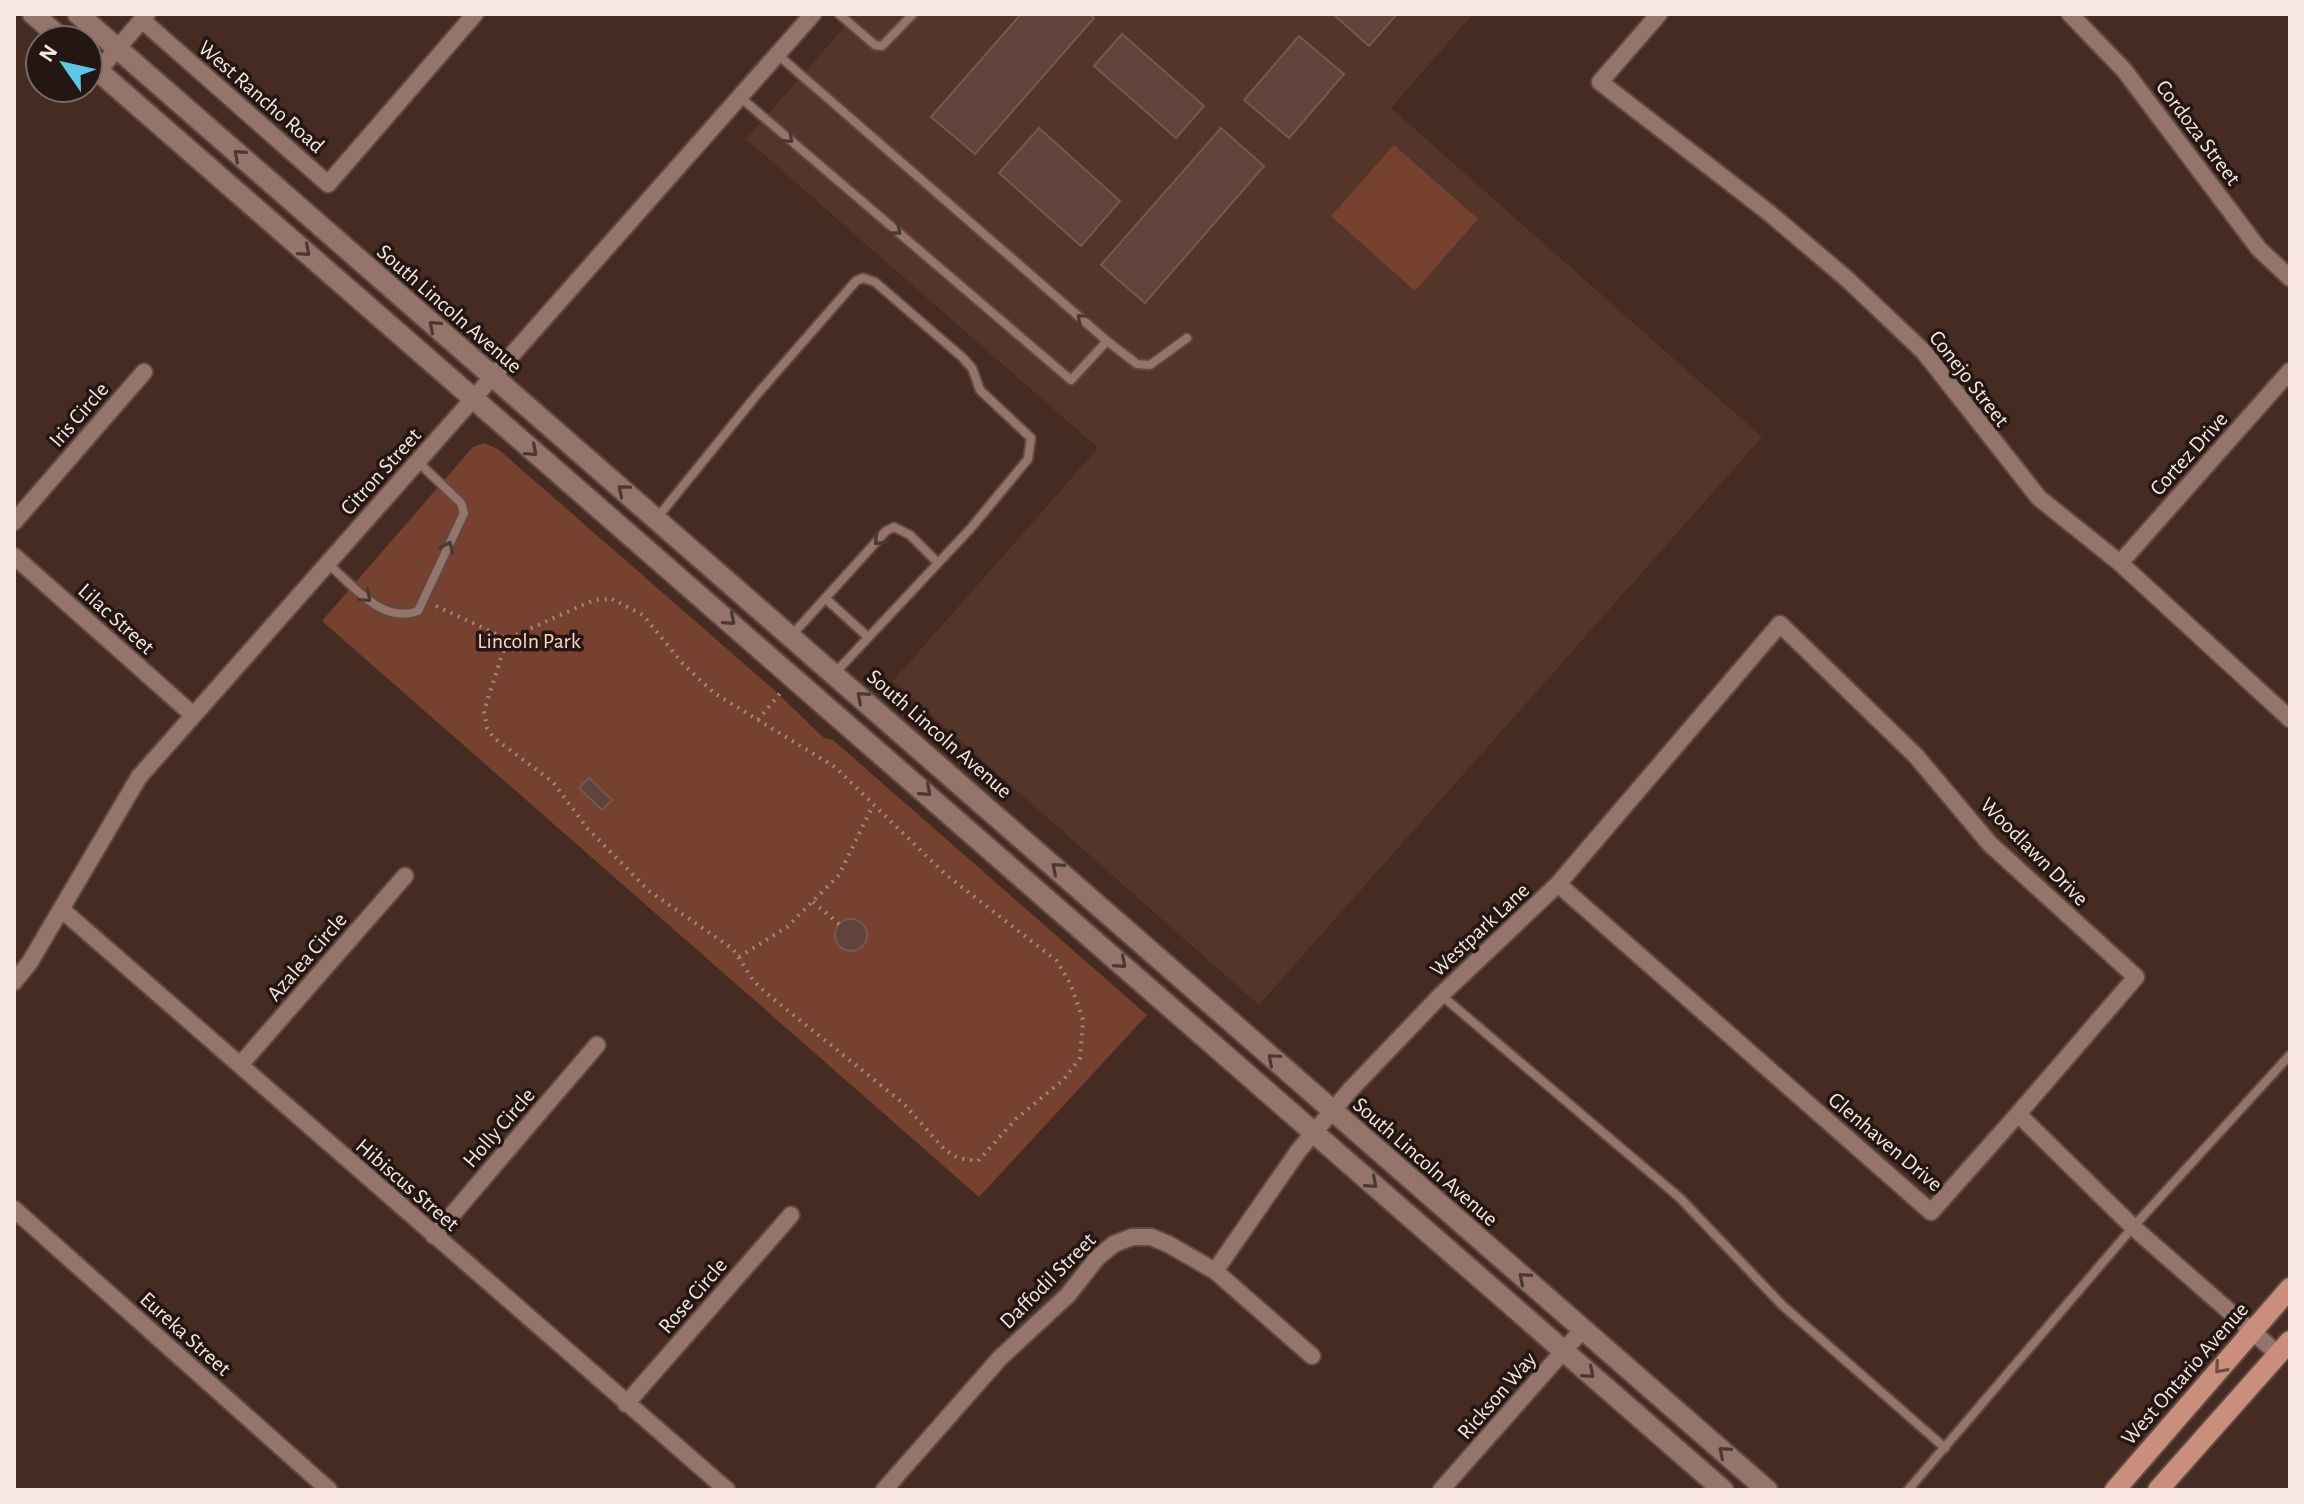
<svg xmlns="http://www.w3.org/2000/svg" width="2304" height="1504" font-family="'Alegreya Sans',sans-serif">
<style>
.built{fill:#553429}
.green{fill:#774130}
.building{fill:#60433a;stroke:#77584e;stroke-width:2}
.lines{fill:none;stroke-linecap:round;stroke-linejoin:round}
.service-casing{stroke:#604a42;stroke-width:12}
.minor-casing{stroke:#604a42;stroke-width:20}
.secondary-casing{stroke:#604a42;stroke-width:24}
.primary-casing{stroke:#604a42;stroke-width:24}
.path{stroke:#9e8880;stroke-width:4;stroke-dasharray:2 6;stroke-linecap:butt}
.service{stroke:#95756b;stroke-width:8}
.minor{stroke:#95756b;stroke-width:16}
.secondary{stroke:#95756b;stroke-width:20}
.primary{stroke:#c98f7c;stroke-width:20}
.oneway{stroke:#4c3832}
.oneway2{stroke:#6e4d42}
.labels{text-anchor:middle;stroke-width:7;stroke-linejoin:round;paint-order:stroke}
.street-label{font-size:22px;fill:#f8e6e0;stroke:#241713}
.park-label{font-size:22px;fill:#fcd4c7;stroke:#241713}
</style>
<rect width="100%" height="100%" fill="#462b22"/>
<path class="built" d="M 856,14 L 1473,14 L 1391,108 L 1762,437 L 1259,1005 L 893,681 L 1098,448 L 746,139 Z"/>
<path class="green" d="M 1394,145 L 1478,219 L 1415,291 L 1331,216 Z
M 484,443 L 498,449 L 773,689 L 824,738 L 833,740 L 1147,1015 L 979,1197 L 322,621 L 473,447 Z"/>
<path class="building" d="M 1021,14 L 1090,14 L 1094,18 L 975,154 L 931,117 Z
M 1333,14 L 1397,14 L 1369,46 Z
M 1122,34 L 1204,106 L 1176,138 L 1094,66 Z
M 1299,36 L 1344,74 L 1289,138 L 1244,100 Z
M 1039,128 L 1120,201 L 1081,246 L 999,173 Z
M 1221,128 L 1264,166 L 1145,303 L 1101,265 Z
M 589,778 L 612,800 L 602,810 L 579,788 Z
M835 935a16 16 0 1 1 32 0a16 16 0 1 1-32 0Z"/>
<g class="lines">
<g class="service-casing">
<path id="service" d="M 839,14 L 875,45 L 882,46 L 913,14
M 740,97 L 1071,380 L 1107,341 L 778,55
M 1107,341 L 1137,364 L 1150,365 L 1187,338
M 657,518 L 759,392 L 856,281 L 863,278 L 875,282 L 962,357 L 972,368 L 980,390 L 1031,438 L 1028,459 L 971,528 L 835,673
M 328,564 C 352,584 382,625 418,611 L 464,513 L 461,503 L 418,462
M 825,598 L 868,637
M 792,635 L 886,531 L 894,527 L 910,535 L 938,563
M 1441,995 L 1680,1198 L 1782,1305 L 1945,1448
M 1908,1490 L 2133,1227 L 2290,1055"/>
</g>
<g class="minor-casing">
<path id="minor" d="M 1659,14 L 1600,82 L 1768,212 L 1847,279 L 1924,352 L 2039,498 L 2120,563 L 2290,719
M 2070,14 L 2124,70 L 2259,249 L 2290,278
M 142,20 L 328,184 L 475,14
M 98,71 L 147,14
M 14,522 L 144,372
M 14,556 L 192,714
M 2120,563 L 2290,371
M 1558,884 L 1931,1212 L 2018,1114 L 2133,1227 L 2278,1354
M 61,909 L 727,1490
M 14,982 L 30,962 L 139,777 L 813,14
M 240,1065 L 405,876
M 14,1209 L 329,1490
M 434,1236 L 597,1045
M 1215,1271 L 1299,1150 L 1351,1089 L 1441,995 L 1558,884 L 1780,624 L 1916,756 L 1990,844 L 2136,977 L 2018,1114
M 626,1404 L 791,1215
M 884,1490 L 1000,1358 L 1068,1295 L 1097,1258 L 1114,1244 L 1132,1237 L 1151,1237 L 1168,1244 L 1215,1271 L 1312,1356
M 1441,1490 L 1583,1329"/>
</g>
<g class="secondary-casing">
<path id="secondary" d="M 33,14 L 63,40
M 78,14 L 1767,1490
M 88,62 L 1723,1490"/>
</g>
<g class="primary-casing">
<path id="primary" d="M 2115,1490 L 2290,1288
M 2158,1490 L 2290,1341"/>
</g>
<path class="path" d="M 612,599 L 643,615 L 683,664 L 714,693 L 835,767 L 945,874 L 1057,961 L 1071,985 L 1083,1020 L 1080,1058 L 1064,1079 L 1016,1119 L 978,1161 L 958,1158 L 945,1150 L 903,1103 L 766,993 L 753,980 L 733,949 L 649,891 L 587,828 L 553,782 L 494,738 L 487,728 L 484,711 L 507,639 L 594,600 Z
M 436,606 L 507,639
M 758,720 L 782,691
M 813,902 L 839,924
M 739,957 L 787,927 L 839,875 L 873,805"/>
<use href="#service" class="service"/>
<use href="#minor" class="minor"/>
<use href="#secondary" class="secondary"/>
<use href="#primary" class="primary"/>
</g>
<defs><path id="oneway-chevron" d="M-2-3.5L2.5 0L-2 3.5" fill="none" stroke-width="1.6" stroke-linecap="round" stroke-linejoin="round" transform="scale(2)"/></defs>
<g class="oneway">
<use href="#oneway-chevron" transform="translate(788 138) rotate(41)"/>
<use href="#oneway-chevron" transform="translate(239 155) rotate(-139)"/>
<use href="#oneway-chevron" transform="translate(896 230) rotate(40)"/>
<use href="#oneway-chevron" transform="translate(305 251) rotate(41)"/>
<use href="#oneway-chevron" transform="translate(1082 319) rotate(-139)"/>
<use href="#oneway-chevron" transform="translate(434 326) rotate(-139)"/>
<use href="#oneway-chevron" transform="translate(532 451) rotate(41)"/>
<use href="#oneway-chevron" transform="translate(623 490) rotate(-140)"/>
<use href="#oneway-chevron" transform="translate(879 540) rotate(134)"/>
<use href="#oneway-chevron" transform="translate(448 547) rotate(-64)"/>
<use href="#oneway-chevron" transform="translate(366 597) rotate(42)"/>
<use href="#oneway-chevron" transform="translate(730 620) rotate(41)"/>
<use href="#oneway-chevron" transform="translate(862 697) rotate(-139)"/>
<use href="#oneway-chevron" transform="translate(926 791) rotate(41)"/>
<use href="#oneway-chevron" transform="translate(1057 868) rotate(-139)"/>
<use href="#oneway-chevron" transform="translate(1121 963) rotate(41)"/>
<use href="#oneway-chevron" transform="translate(1273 1059) rotate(-139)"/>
<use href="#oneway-chevron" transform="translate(1372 1183) rotate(41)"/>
<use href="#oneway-chevron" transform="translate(1524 1278) rotate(-139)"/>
<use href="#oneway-chevron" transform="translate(1589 1373) rotate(41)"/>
<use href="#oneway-chevron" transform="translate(1724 1452) rotate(-139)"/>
</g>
<use class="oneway2" href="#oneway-chevron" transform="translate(2220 1368) rotate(131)"/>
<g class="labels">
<g class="street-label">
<text transform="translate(262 96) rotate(41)" y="8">West Rancho Road</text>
<text transform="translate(2199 132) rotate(53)" y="8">Cordoza Street</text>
<text transform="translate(450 308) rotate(41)" y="8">South Lincoln Avenue</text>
<text transform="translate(1970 378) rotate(52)" y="8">Conejo Street</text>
<text transform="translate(78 414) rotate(-49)" y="8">Iris Circle</text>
<text transform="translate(2188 453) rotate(-48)" y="8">Cortez Drive</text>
<text transform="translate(380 471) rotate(-48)" y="8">Citron Street</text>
<text transform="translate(117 618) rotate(42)" y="8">Lilac Street</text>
<text transform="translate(940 733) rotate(41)" y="8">South Lincoln Avenue</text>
<text transform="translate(2035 851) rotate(45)" y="8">Woodlawn Drive</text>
<text transform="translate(1479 929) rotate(-43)" y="8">Westpark Lane</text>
<text transform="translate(306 956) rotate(-49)" y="8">Azalea Circle</text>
<text transform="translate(498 1127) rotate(-49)" y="8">Holly Circle</text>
<text transform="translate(1886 1141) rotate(40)" y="8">Glenhaven Drive</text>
<text transform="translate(1426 1161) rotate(41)" y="8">South Lincoln Avenue</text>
<text transform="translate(408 1184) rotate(41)" y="8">Hibiscus Street</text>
<text transform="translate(1047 1280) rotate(-45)" y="8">Daffodil Street</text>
<text transform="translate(692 1295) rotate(-49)" y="8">Rose Circle</text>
<text transform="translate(186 1333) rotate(42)" y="8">Eureka Street</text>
<text transform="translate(2184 1373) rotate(-49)" y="8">West Ontario Avenue</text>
<text transform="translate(1496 1395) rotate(-49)" y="8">Rickson Way</text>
</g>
<g class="park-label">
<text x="529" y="648">Lincoln Park</text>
</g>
</g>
<rect width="2304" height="1504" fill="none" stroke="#f8e6e0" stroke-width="32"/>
<g transform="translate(64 64) rotate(304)"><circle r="38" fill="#241713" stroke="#796a65" stroke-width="2"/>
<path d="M0-6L14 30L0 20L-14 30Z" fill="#5ac8e6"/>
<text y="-12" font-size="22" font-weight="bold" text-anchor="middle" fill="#f8e6e0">N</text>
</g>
</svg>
